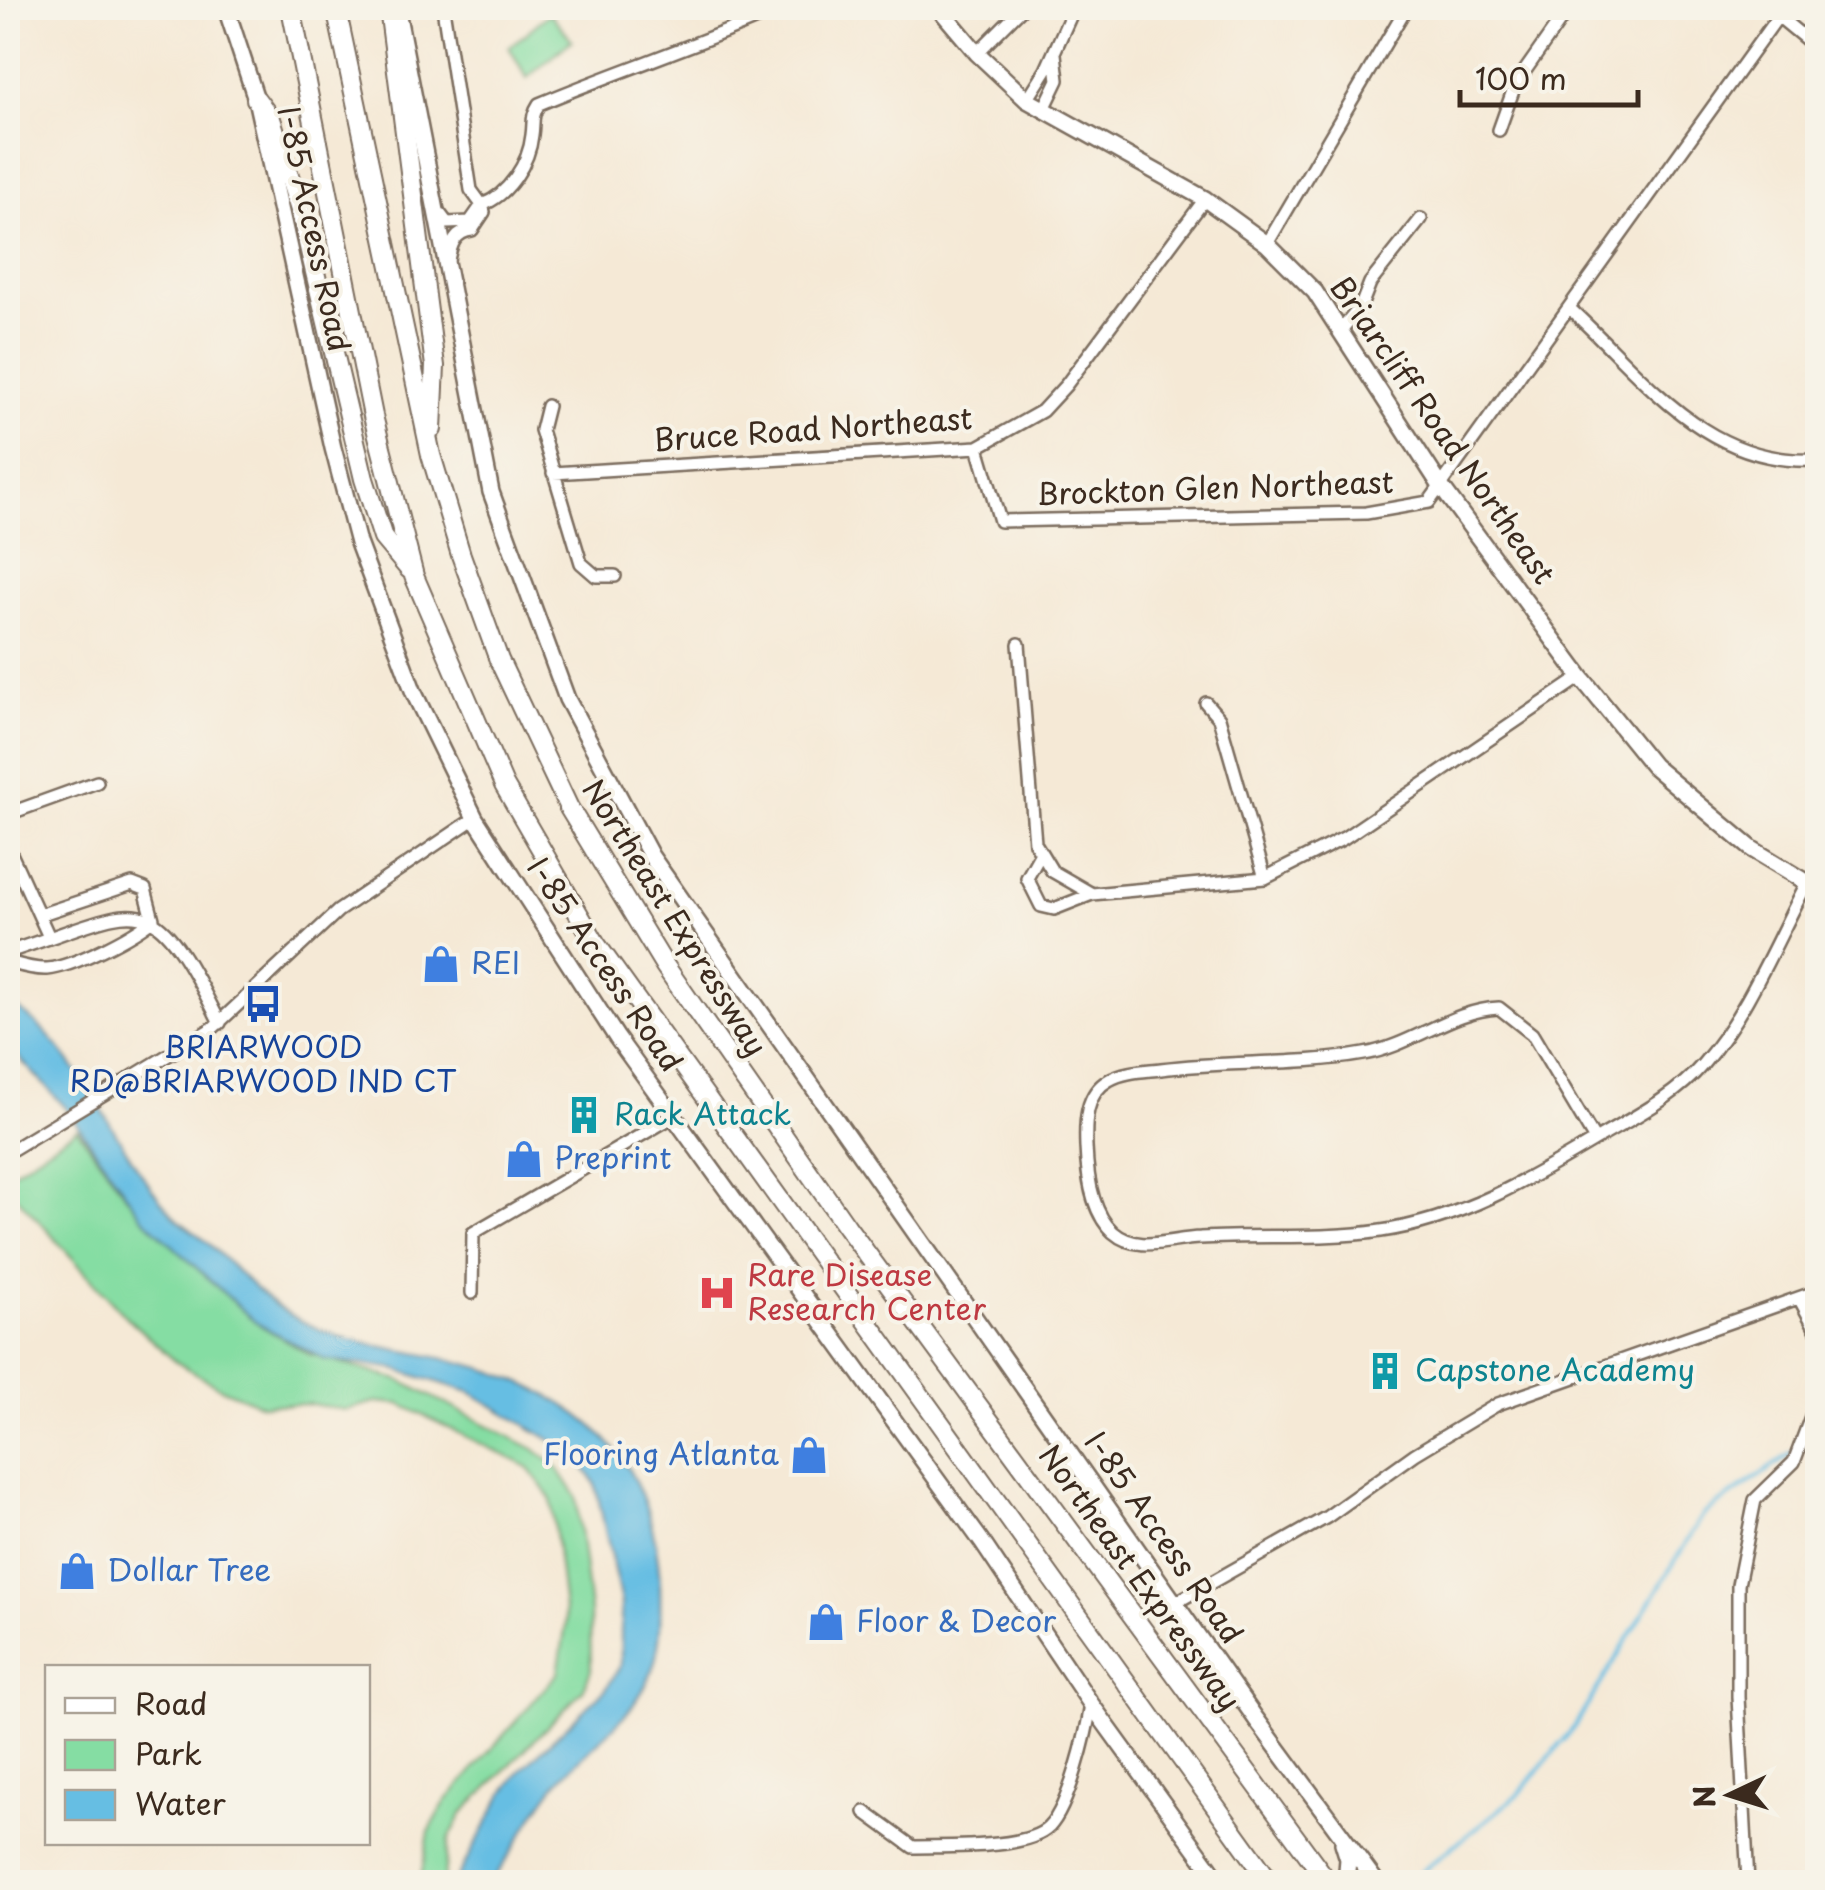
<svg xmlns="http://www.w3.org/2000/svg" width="1825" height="1890" font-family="'Playpen Sans',sans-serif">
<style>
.green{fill:#85dda3;stroke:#608460;stroke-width:2.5}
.water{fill:#66bee3;stroke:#507480;stroke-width:2.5}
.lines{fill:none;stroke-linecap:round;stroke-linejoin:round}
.stream{stroke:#66bee3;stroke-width:4}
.minor-casing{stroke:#7c6d5e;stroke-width:16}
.major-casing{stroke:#7c6d5e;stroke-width:20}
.highway-casing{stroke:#7c6d5e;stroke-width:22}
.minor{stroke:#fff;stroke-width:11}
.major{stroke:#fff;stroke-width:15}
.highway{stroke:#fff;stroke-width:18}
.labels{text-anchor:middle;stroke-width:8;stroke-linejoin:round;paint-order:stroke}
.street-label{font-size:30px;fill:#3b2a1e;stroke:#f7f3e8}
.shop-label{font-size:30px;fill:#366cbe;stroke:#f7f3e8;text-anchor:start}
.transit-label{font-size:30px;fill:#164399;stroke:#f7f3e8}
.culture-label{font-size:30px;fill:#0d838f;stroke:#f7f3e8;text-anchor:start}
.health-label{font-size:30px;fill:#be3a42;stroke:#f7f3e8;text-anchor:start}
</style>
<rect width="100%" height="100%" fill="#f7f3e8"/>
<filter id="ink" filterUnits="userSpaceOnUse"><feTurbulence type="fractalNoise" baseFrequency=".01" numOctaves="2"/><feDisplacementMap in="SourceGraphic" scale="20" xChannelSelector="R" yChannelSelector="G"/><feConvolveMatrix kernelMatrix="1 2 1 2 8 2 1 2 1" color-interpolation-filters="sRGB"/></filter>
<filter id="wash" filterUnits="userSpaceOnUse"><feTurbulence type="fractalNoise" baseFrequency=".0048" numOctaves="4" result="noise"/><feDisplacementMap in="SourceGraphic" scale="40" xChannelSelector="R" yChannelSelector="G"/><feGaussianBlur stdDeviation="2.25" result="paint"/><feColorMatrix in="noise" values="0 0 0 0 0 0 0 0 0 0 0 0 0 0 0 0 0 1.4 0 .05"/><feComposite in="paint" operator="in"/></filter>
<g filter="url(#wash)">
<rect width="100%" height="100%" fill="#f5e9d6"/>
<path class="green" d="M 550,13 L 572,40 L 527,78 L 509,47 Z
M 77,1129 L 142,1217 L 255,1322 L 309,1354 L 399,1380 L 534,1449 L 557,1467 L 576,1496 L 590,1611 L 591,1670 L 583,1690 L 462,1814 L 449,1839 L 443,1882 L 420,1882 L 429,1832 L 446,1801 L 558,1673 L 566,1625 L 551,1498 L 528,1467 L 400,1404 L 376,1402 L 345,1410 L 311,1404 L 262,1405 L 220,1388 L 175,1361 L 127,1318 L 8,1187 L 8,1175 Z"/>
<path class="water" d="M 8,1002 C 81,1046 116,1153 174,1216 C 184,1226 198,1234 209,1244 C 229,1263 248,1283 270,1301 C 332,1351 417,1346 491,1371 C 598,1408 654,1468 660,1584 C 661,1618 662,1650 648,1681 C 628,1723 587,1747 558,1782 C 532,1813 515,1850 491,1882 L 455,1882 L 503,1794 L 523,1768 L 606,1689 L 621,1665 L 621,1602 L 595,1483 L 574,1454 L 470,1392 L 391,1368 L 325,1360 L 255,1322 L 142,1217 L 66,1108 L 8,1046 Z"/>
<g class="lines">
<path class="stream" d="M 1805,1445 L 1818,1437
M 1421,1872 L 1519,1794 L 1575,1726 L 1703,1515 L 1792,1453"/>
</g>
</g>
<g filter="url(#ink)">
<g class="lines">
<g class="minor-casing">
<path id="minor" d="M 443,8 L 471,190 L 482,205 C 508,195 529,164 532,135 C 534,122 531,116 539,104 C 620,70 702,44 782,8
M 1778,16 L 1818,49
M 977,53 L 1022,8
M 1027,100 L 1046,70 L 1074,8
M 1043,111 L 1058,80 L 1055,54
M 1499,130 L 1515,85 L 1569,8
M 438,211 L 447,223 L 470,222 L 482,205 L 484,212 L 472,230 C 455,232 451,244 448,260
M 1267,244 L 1406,8
M 1569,308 C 1645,377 1705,467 1818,460
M 1342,329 L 1361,306 L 1370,283 L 1421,219
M 547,406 L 541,430 L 581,563 L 596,576 L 615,576
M 978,447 L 1000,521 L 1366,513 L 1429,502 L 1784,8
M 553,473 L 978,447 L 1042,411 L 1066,385 L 1205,199
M 1019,644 L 1035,843 L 1052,871 L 1092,894 L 1265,878 L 1344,838 L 1581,677
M 1206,703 L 1219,718 L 1265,878
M 8,814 L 97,782
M 8,847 L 49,937
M 1041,853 L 1027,878 L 1041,906 L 1054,909 L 1092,894
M 8,952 C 145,908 148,878 220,1023
M 8,962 C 19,965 35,970 47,969 C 73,967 133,936 153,919 L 145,889 L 132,884 L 39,915
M 1499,1008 L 1532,1034 L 1595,1140 C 1528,1180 1460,1220 1381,1231 C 1321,1240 1260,1234 1200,1238 C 1170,1239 1138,1254 1113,1232 C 1091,1212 1087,1174 1086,1147 C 1085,1123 1085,1093 1109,1080 C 1124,1071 1145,1071 1161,1069 C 1229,1060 1297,1066 1364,1054 C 1412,1046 1451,1010 1499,1008 Z
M 1595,1140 C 1632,1118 1674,1098 1703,1064 C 1748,1012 1775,943 1807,883
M 8,1152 L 213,1028 L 338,911 L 475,818
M 472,1293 L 473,1233 L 674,1116
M 1799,1298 L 1818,1333
M 1175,1603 L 1327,1517 L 1415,1454 L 1498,1404 L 1818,1291
M 865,1812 L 913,1847 C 944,1846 1027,1850 1049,1827 C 1069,1807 1087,1732 1091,1704
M 1748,1882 L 1738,1697 L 1738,1585 L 1755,1500 L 1794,1462 L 1818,1398"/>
</g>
<g class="major-casing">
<path id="major" d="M 226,8 L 256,99 L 333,448 L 358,543 L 414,693 L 475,818 L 617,1038 L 982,1542 L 1091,1704 L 1220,1882
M 939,8 L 977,53 L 1027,100 L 1205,199 L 1267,244 L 1315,292 L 1442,488 L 1581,677 L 1653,766 L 1752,849 L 1818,889
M 397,11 L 491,492 L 567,699 L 651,856 L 1256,1719 L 1376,1882
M 1343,1843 L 1348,1859 L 1346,1882"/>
</g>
<g class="highway-casing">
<path id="highway" d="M 291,8 L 373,416 L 414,576 L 504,785 L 596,944 L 1270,1882
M 336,8 L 431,455 L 461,555 L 499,660 L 569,808 L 665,966 L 847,1227 L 1328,1882
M 389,8 L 435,366 L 432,429
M 256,99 L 271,119 L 301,213 L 364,479 L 383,538 L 409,569"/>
</g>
<use href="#minor" class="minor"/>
<use href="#major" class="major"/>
<use href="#highway" class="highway"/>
</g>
</g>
<defs>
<g id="shop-bare" transform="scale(3)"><path d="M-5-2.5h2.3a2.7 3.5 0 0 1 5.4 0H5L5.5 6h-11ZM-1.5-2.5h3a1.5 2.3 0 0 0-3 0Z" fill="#3f7fe0" stroke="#f7f3e8" stroke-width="2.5" paint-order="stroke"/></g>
<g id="bus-bare" transform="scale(3)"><path d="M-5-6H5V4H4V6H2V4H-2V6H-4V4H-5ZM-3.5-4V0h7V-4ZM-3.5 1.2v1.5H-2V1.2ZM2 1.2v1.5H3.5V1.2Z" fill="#1a4fb4" stroke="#f7f3e8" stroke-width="2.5" paint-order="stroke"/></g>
<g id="building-bare" transform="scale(3)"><path d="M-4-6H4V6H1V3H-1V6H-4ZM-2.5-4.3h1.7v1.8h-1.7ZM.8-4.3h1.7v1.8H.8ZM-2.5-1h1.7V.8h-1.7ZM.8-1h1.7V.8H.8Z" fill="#0f9aa8" stroke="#f7f3e8" stroke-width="2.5" paint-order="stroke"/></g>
<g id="hospital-bare" transform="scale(3)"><path d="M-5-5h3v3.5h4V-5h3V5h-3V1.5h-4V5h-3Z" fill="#e0444e" stroke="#f7f3e8" stroke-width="2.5" paint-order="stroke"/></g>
</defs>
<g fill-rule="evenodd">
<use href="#shop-bare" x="441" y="964"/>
<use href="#bus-bare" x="263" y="1004"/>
<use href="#building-bare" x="584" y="1115"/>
<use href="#shop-bare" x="524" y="1159"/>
<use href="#hospital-bare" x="717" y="1293"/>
<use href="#building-bare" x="1385" y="1371"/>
<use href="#shop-bare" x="809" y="1455"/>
<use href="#shop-bare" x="77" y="1571"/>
<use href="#shop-bare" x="826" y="1622"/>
</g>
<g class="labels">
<g class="street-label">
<text transform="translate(313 229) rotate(78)" y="10">I-85 Access Road</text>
<text transform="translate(813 430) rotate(-4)" y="10">Bruce Road Northeast</text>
<text transform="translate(1442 431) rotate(55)" y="10">Briarcliff Road Northeast</text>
<text transform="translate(1215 489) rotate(-2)" y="10">Brockton Glen Northeast</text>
<text transform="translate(674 918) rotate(58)" y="10">Northeast Expressway</text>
<text transform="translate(604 965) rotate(56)" y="10">I-85 Access Road</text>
<text transform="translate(1163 1538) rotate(55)" y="10">I-85 Access Road</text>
<text transform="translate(1139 1578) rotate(54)" y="10">Northeast Expressway</text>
</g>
<g class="shop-label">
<text x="471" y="974">REI</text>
<text x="554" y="1169">Preprint</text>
<text x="779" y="1465" text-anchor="end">Flooring Atlanta</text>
<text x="107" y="1581">Dollar Tree</text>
<text x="856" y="1632">Floor &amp; Decor</text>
</g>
<g class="transit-label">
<text x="263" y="1058">BRIARWOOD<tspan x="263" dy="34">RD@BRIARWOOD IND CT</tspan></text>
</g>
<g class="culture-label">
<text x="614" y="1125">Rack Attack</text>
<text x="1415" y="1381">Capstone Academy</text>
</g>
<g class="health-label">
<text x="747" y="1286">Rare Disease<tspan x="747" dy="34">Research Center</tspan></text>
</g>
</g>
<rect width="1825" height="1890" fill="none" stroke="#f7f3e8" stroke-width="40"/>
<rect x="45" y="1665" width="325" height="180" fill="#f7f3e8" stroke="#aca397" stroke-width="2.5"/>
<rect x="65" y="1698" width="50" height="15" fill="#ffffff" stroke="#aca397" stroke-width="2.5"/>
<text x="135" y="1715" font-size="30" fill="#3b2a1e">Road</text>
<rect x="65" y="1740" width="50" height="30" fill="#85dda3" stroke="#aca397" stroke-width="2.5"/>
<text x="135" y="1765" font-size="30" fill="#3b2a1e">Park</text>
<rect x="65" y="1790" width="50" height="30" fill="#66bee3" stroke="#aca397" stroke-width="2.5"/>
<text x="135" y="1815" font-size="30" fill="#3b2a1e">Water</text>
<g transform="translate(1730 1795) rotate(266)" stroke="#f7f3e8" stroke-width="8" paint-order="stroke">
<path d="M0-8L18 38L0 25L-18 38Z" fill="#3b2a1e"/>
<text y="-15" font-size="28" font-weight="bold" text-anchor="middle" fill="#3b2a1e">N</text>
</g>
<path d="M1460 90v15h178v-15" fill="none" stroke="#3b2a1e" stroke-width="5"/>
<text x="1475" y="90" font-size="30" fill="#3b2a1e" stroke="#f7f3e8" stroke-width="8" paint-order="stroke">100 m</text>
</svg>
